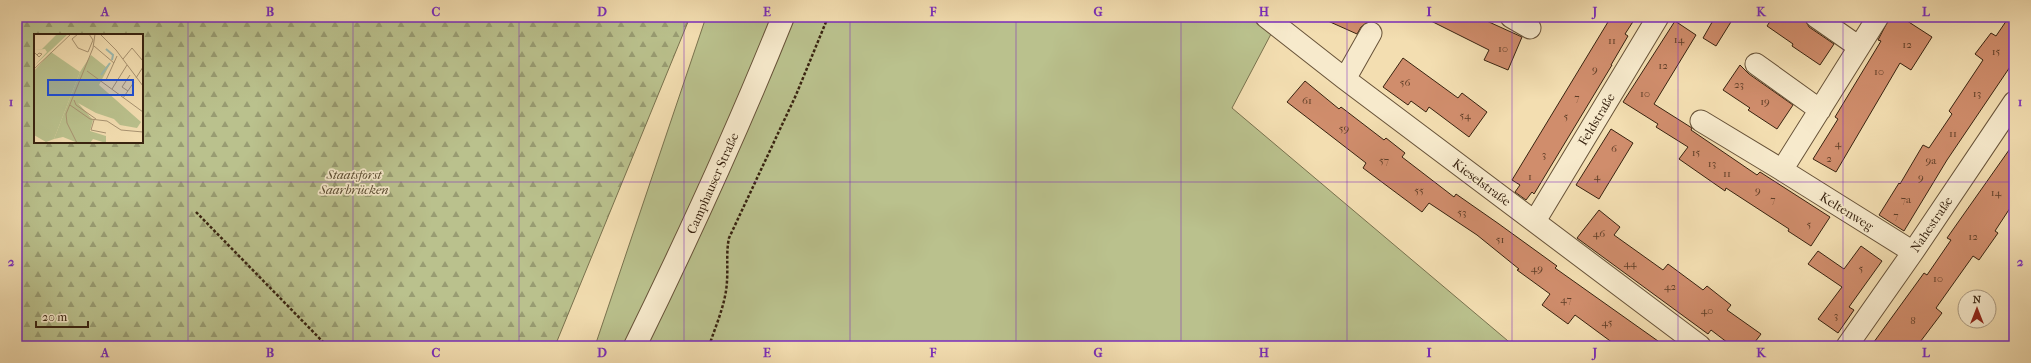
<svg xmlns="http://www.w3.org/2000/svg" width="2031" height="363" font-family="'IM FELL French Canon',serif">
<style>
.grass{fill:#bac18d;stroke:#79724e}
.forest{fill:url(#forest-firs);stroke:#79724e;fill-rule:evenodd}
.building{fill:#d08d6c;stroke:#382310}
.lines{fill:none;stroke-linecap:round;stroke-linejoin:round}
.minor-casing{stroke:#675238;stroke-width:23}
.tertiary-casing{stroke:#675238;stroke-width:24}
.path{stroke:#382310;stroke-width:2.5;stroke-dasharray:3 2;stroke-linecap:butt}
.minor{stroke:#f7eacc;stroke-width:21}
.tertiary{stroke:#f7eacc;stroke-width:22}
.grid{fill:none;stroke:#7b2cbf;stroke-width:1;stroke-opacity:0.55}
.labels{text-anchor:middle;stroke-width:3.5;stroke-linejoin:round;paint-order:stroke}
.number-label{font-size:11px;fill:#5e3e27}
.street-label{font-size:13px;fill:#382310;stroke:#f7eacc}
.park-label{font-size:13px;font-style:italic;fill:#584a2f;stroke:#f7eacc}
.inset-river{fill:none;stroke:#9dbbb2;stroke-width:2}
.inset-road{fill:none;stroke:#a89371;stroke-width:1}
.view{fill:#1d4ed8;fill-opacity:0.15;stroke:#1d4ed8;stroke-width:2}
.inset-edge{fill:none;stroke:#382310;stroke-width:2}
.neatline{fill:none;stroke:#7b2cbf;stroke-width:1.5}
.grid-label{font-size:13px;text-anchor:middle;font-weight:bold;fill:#7b2cbf}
</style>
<defs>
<pattern id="forest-firs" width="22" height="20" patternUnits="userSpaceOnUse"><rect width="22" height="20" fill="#bac18d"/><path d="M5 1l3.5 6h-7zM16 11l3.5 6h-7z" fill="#989c72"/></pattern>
</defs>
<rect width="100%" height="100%" fill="#f3deb1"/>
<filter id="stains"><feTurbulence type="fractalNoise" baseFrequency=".005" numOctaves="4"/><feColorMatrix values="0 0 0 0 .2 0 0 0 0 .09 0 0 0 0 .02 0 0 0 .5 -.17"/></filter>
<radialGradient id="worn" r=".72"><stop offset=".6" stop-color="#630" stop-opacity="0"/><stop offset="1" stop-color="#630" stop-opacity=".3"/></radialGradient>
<path class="grass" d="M 706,17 L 1280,17 L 1232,108 L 1514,346 L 595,346 Z"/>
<path class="forest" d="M 17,17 L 690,17 L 555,346 L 17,346 ZM 35,35 L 142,35 L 142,142 L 35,142 Z"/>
<path class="building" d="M 1319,17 L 1371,17 L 1369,21 L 1361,27 L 1357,34 Z
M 1423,17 L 1478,17 L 1522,37 L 1508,70 L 1484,60 L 1489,50 Z
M 1611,17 L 1636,17 L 1625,34 L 1628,36 L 1611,65 L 1612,65 L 1534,194 L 1532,192 L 1526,200 L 1515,192 L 1520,185 L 1512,180 Z
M 1715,17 L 1734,17 L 1716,46 L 1703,38 Z
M 1773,17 L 1804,17 L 1809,27 L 1834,44 L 1820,65 L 1792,46 L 1793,44 L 1767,26 Z
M 1890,17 L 1901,17 L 1932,37 L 1911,70 L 1900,63 L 1836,172 L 1813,159 L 1838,119 L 1835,117 L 1881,41 L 1878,40 Z
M 2009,17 L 2014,17 L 2014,61 L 1947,160 L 1904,231 L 1879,215 L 1899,183 L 1900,184 L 1923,145 L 1929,148 L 1952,114 L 1949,111 L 1983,60 L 1975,54 L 1991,33 L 1996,36 Z
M 1675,21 L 1696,35 L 1654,104 L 1692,128 L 1691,130 L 1757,175 L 1760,172 L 1830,217 L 1811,246 L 1788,231 L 1789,229 L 1726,188 L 1725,191 L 1679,159 L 1688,147 L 1656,127 L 1658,124 L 1623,102 Z
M 1403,58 L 1458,98 L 1462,93 L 1487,112 L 1469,137 L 1429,107 L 1426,112 L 1411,101 L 1408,105 L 1383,87 Z
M 1740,65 L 1749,74 L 1793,105 L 1777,129 L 1748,110 L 1750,108 L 1723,90 Z
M 1305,81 L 1339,109 L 1341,107 L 1384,140 L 1386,138 L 1405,153 L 1402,157 L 1454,197 L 1456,194 L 1499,224 L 1557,266 L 1555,268 L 1665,346 L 1617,346 L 1575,315 L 1568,324 L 1542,305 L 1550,294 L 1517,270 L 1519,269 L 1477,235 L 1429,203 L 1422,212 L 1363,168 L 1366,163 L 1287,102 Z
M 1611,129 L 1633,143 L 1599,199 L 1576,185 Z
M 2014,143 L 2014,202 L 1995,231 L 1998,233 L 1979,260 L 1973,256 L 1936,308 L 1942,313 L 1917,346 L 1871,346 L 1924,273 L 1927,275 L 1951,240 L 1947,238 Z
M 1599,210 L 1620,227 L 1614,235 L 1663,270 L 1668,264 L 1703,290 L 1707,286 L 1731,305 L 1727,310 L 1761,334 L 1752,346 L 1732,346 L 1711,330 L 1708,334 L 1577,238 Z
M 1861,246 L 1882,261 L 1849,307 L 1854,310 L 1838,333 L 1818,319 L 1842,287 L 1808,264 L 1818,251 L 1844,269 Z"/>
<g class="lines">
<g class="minor-casing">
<path id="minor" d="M 1266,17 L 1345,79 L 1700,346
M 1511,17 L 1530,28
M 1816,17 L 1859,47
M 1878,17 L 1782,170 L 1913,252
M 1756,64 L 1820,110
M 1345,79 L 1371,33
M 1701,121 L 1782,170
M 1535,221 L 1658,17
M 1847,346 L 1913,252 L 2014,102"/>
</g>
<g class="tertiary-casing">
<path id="tertiary" d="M 635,346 C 688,238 738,129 783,17"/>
</g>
<path class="path" d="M 196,212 L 327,346
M 709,346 C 716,325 726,303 727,281 C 728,266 726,252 729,238 L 796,95 L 828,17"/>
<use href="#minor" class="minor"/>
<use href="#tertiary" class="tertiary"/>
</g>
<path class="grid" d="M 188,17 L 188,346M 353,17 L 353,346M 519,17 L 519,346M 684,17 L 684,346M 850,17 L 850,346M 1016,17 L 1016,346M 1181,17 L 1181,346M 1347,17 L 1347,346M 1512,17 L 1512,346M 1678,17 L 1678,346M 1843,17 L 1843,346M 17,182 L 2014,182"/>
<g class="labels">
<g class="number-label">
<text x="1679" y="43">14</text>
<text x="1612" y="44">11</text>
<text x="1907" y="48">12</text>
<text x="1503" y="52">10</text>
<text x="1996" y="55">15</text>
<text x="1663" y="69">12</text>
<text x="1595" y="73">9</text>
<text x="1879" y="75">10</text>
<text x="1405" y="86">56</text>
<text x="1739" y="88">23</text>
<text x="1645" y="97">10</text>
<text x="1977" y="97">13</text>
<text x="1577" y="101">7</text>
<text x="1307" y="104">61</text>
<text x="1765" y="105">19</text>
<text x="1465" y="119">54</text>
<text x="1566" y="120">5</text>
<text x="1344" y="132">59</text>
<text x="1953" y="137">11</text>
<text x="1838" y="147">4</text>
<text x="1614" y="152">6</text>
<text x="1696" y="156">15</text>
<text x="1544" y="158">3</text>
<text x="1829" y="162">2</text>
<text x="1384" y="164">57</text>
<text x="1931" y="164">9a</text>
<text x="1712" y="167">13</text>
<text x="1727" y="177">11</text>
<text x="1530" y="180">1</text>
<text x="1597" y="180">4</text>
<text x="1921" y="181">9</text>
<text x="1419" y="194">55</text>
<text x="1758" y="194">9</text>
<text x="1996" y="196">14</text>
<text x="1773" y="203">7</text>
<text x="1906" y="203">7a</text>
<text x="1462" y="216">53</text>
<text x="1896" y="219">7</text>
<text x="1809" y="228">5</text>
<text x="1599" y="237">46</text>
<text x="1973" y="240">12</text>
<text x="1500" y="243">51</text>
<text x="1630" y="267">44</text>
<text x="1537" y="272">49</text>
<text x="1861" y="272">5</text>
<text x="1938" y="282">10</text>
<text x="1670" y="290">42</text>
<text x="1566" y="303">47</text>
<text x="1707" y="314">40</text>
<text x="1836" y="319">3</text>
<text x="1913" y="324">8</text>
<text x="1607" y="326">45</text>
</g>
<g class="street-label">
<text transform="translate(1596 119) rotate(-59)" y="5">Feldstraße</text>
<text transform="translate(1482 182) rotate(37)" y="5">Kieselstraße</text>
<text transform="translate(712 183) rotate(-66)" y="5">Camphauser Straße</text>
<text transform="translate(1847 211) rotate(32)" y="5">Keltenweg</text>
<text transform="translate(1931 224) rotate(-56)" y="5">Nahestraße</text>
</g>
<g class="park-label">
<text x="354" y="179">Staatsforst<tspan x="354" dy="15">Saarbrücken</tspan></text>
</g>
</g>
<g transform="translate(34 34)">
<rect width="109" height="109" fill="#f3deb1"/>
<path d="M 57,21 L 72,33 L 77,28 L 65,51 L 107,88 L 103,94 L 86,91 L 80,85 L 62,79 L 44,69 L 59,86 L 56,97 L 72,102 L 72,109 L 59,105 L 56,109 L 44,109 L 29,103 L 20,105 L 46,38 Z" fill="#bac18d"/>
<path d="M 23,0 L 34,0 L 0,32 L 13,18 L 11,15 L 0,16 L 8,15 ZM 17,18 L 46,38 L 20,105 L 12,108 L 0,101 L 0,37 Z" fill="#bac18d"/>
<path class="inset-river" d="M 72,15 L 79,21 L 78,26M 67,41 L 76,29"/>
<path class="inset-road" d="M 44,0 L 38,5 L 44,14 L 54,18 L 59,6 L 55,0M 66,0 L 82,16 L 109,52M 60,12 L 80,29M 0,18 L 5,23 L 8,20 L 5,19 L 3,21M 89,25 L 98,14 L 109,27M 0,35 L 37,0M 53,37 L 109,78M 102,44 L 109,33M 72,46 L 83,22M 78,55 L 93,31M 94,57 L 88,53 L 96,41M 89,64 L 100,48M 40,66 L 42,71 L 62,85M 36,71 L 56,85 L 73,87 L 87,96 L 109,98M 60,86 L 57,96 L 72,99M 43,109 L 33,89 L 32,80 L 59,14 L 61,0"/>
<path class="view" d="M 14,46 L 99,46 L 99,61 L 14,61 Z"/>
<rect width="109" height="109" class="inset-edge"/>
</g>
<rect width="2031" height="363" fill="none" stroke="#f3deb1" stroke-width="44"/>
<g transform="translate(1977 309)"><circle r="19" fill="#f7eacc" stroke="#ab9a81"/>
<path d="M0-3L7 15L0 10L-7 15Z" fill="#8f2418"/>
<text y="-6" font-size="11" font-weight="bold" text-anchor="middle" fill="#382310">N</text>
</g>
<path d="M36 321v6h52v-6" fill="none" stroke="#382310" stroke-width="2"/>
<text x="42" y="321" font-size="12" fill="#382310" stroke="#f7eacc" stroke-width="3" paint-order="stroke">20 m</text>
<rect x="22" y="22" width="1987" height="319" class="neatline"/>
<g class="grid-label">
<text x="105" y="16">A</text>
<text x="270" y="16">B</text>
<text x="436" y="16">C</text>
<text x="602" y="16">D</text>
<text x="767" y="16">E</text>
<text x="933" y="16">F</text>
<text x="1098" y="16">G</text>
<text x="1264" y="16">H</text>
<text x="1429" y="16">I</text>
<text x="1595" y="16">J</text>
<text x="1761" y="16">K</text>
<text x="1926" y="16">L</text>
<text x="11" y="106">1</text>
<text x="2020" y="106">1</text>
<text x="11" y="266">2</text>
<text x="2020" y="266">2</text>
<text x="105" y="357">A</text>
<text x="270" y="357">B</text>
<text x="436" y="357">C</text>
<text x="602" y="357">D</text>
<text x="767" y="357">E</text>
<text x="933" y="357">F</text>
<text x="1098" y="357">G</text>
<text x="1264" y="357">H</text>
<text x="1429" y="357">I</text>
<text x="1595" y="357">J</text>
<text x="1761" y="357">K</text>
<text x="1926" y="357">L</text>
</g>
<rect width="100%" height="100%" filter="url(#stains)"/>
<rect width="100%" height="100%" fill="url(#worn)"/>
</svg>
